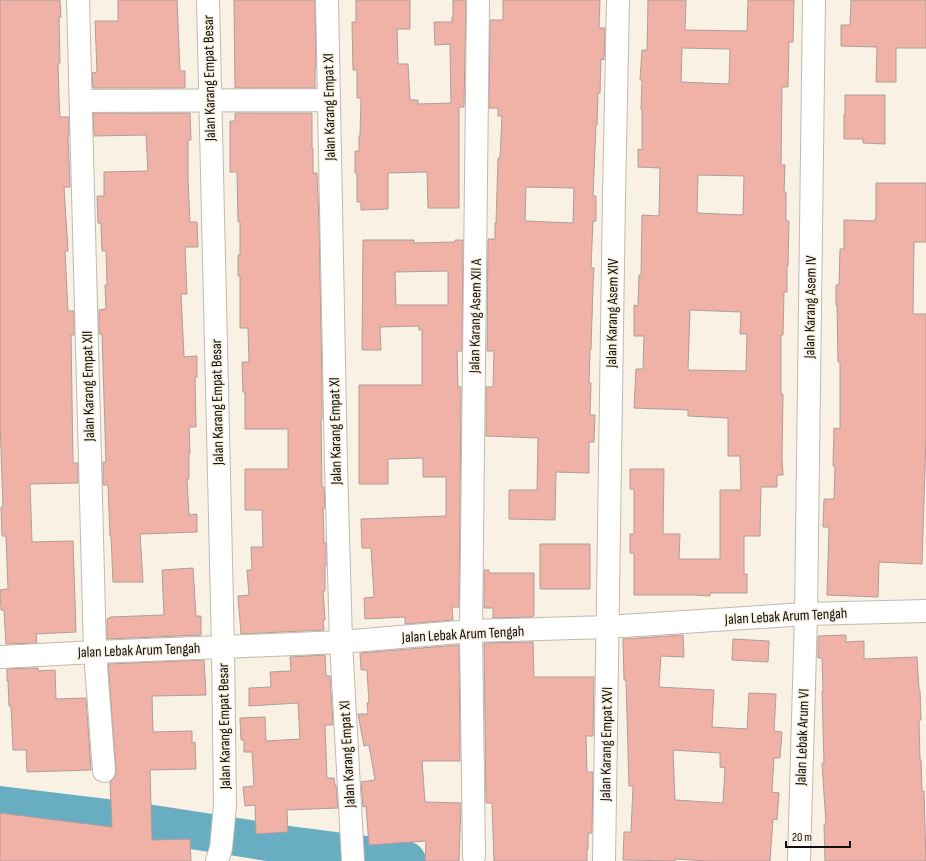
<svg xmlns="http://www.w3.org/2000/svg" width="926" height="861" font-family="'Sofia Sans Condensed',sans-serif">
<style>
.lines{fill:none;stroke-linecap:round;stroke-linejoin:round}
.river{stroke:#68adc1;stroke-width:38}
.building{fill:#f0b1a7;stroke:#ae9e9b;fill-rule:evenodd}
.minor-casing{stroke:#c2baae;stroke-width:24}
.minor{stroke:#fff;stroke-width:22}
.labels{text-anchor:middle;stroke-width:3;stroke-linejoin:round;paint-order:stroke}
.street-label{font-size:15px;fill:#110f0a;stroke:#f9f1e4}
</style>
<rect width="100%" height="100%" fill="#f9f1e4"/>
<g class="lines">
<path class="river" d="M 0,805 L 140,822 L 281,844 L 406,860 L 407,861"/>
</g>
<path class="building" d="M 0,0 L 60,0 L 61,17 L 59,17 L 60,63 L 58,63 L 59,97 L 60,117 L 69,117 L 69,136 L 68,136 L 70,187 L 64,187 L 68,251 L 65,251 L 68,311 L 74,311 L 74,335 L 71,335 L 73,462 L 74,463 L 78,463 L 78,483 L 30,484 L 32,542 L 73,541 L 76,632 L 36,634 L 37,643 L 6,644 L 4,610 L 1,610 L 0,590 L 8,589 L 6,536 L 2,536 L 1,507 L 3,507 L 0,421 Z
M 118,0 L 177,0 L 180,71 L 185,71 L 185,88 L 93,88 L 92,73 L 97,72 L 95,21 L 118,21 Z
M 234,0 L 315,0 L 316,68 L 315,68 L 315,88 L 235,88 Z
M 356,0 L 410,0 L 410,29 L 397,29 L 398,64 L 408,64 L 410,100 L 418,100 L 418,104 L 451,103 L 450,44 L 435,45 L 434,22 L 452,22 L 452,17 L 453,17 L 453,0 L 466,0 L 464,107 L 459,107 L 459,208 L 428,208 L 427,172 L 388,173 L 388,209 L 361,210 L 361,202 L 357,202 L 357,173 L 355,173 L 355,151 L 359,151 L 359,136 L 360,136 L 361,98 L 357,98 L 357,70 L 353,70 L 352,22 L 356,22 Z
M 503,0 L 600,0 L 599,28 L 605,28 L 604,60 L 601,59 L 600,93 L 598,93 L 597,125 L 596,125 L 593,196 L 596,196 L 596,221 L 593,221 L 591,268 L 594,268 L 593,286 L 591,350 L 590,350 L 589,383 L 591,383 L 590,415 L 595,415 L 594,442 L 589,442 L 589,473 L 556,472 L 555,520 L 509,519 L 509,490 L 537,490 L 538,438 L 486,436 L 486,387 L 493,387 L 494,351 L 487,351 L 488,239 L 495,239 L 495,223 L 496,223 L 498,158 L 500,158 L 502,116 L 498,116 L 498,108 L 489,108 L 490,20 L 503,20 ZM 526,187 L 574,188 L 573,223 L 525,221 Z
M 648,0 L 686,0 L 685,30 L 747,31 L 748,0 L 794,0 L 793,42 L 789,42 L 788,87 L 782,87 L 781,165 L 785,165 L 784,192 L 786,192 L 786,221 L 789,221 L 788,266 L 787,266 L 787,292 L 784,292 L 783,335 L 781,335 L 781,394 L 783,394 L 782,458 L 783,475 L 777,475 L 777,487 L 761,487 L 760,536 L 744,536 L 744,574 L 747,574 L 747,593 L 710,593 L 710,596 L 694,595 L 634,595 L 634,553 L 630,553 L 630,534 L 634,534 L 634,489 L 630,489 L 630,469 L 664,469 L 663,534 L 680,534 L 679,559 L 720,559 L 720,490 L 741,490 L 740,456 L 728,456 L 728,418 L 688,416 L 688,410 L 634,408 L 636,369 L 643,369 L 644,336 L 634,336 L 634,305 L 638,306 L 639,275 L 641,275 L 642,215 L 659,216 L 660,168 L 638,167 L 638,149 L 642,150 L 642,110 L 641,110 L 642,80 L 640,80 L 642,50 L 647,50 ZM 682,48 L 730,49 L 729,84 L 681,82 ZM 698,175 L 744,176 L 743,215 L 697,213 ZM 690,310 L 741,312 L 740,334 L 747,334 L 746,371 L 688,370 Z
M 851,0 L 926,0 L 926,48 L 896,48 L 896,82 L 876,82 L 877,47 L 841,46 L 841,25 L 850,25 Z
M 845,95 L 885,95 L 885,144 L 863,143 L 863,139 L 844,139 L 844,114 L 845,114 Z
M 93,113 L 190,113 L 191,140 L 188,140 L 188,180 L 190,222 L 197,222 L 198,247 L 185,247 L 187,294 L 181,294 L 184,357 L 197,356 L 197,377 L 195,377 L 196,427 L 189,427 L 190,454 L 189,454 L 189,479 L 187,479 L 189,515 L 197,514 L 197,532 L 140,534 L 143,582 L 113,582 L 111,536 L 110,536 L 108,485 L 103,485 L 103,462 L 106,462 L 102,334 L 99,334 L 99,310 L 106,309 L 105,285 L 107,285 L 106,251 L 102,251 L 101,223 L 98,223 L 97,196 L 104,196 L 104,172 L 148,171 L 146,135 L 94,136 Z
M 235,113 L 312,113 L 312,148 L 313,148 L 313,173 L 317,173 L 319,223 L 322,380 L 322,420 L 321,420 L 322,487 L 324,487 L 325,508 L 323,508 L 324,543 L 326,543 L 326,566 L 325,566 L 325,591 L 323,591 L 325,620 L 323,620 L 324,630 L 241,634 L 238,596 L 249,595 L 247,570 L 252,570 L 251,547 L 263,547 L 262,510 L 245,510 L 245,469 L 288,469 L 288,429 L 245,429 L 245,392 L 243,392 L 242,362 L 249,362 L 248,328 L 240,328 L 240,276 L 238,276 L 238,255 L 240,255 L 240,222 L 238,222 L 237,172 L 230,172 L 230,121 L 235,121 Z
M 876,183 L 926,183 L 926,242 L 914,242 L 913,314 L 926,314 L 926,438 L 922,564 L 879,562 L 878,597 L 827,595 L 829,527 L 823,527 L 824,499 L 834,499 L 835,466 L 833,466 L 834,428 L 840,429 L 840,362 L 838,362 L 837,305 L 836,305 L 836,285 L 839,285 L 840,249 L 844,249 L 844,220 L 875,221 L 875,218 L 876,218 Z
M 363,240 L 414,240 L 414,243 L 455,242 L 455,240 L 463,240 L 462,351 L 457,351 L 458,387 L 461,387 L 459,607 L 452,607 L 453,620 L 405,624 L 405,617 L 365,619 L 364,598 L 374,597 L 371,548 L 362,548 L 361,519 L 446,516 L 446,477 L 423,477 L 423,458 L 388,459 L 388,484 L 359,484 L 359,385 L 422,385 L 422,330 L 419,330 L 419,326 L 380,327 L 381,350 L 362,350 ZM 448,271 L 448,305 L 396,305 L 395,272 Z
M 540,544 L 590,544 L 590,589 L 540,589 Z
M 193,568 L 196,616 L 201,616 L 201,635 L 107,639 L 107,619 L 110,618 L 110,617 L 164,615 L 162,570 Z
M 484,570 L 489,570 L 489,573 L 534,573 L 534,615 L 533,615 L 533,617 L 493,618 L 493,608 L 484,608 Z
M 683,635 L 684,657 L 661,656 L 659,687 L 714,690 L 712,727 L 747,729 L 749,693 L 776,694 L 774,731 L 782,732 L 780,758 L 774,758 L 772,792 L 779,793 L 777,820 L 773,819 L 770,861 L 708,861 L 675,859 L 675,861 L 623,860 L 624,832 L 631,832 L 633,786 L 629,786 L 626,680 L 624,680 L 623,639 ZM 673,750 L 720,753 L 720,767 L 725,768 L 723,803 L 675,800 Z
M 846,635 L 846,642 L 864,641 L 864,659 L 917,657 L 919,690 L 920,690 L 921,720 L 919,720 L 920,760 L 921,760 L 922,791 L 924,791 L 926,861 L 825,861 L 824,824 L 826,824 L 822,763 L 824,763 L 822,691 L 823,691 L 822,658 L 818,658 L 818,636 Z
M 733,639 L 769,641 L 768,662 L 732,660 Z
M 533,642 L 534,677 L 594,677 L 593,736 L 586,736 L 587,772 L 593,772 L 592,833 L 588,833 L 588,849 L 587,849 L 587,861 L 494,861 L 492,803 L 486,803 L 484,643 Z
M 459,645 L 460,761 L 422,761 L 425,802 L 461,803 L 459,861 L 425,861 L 426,841 L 369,845 L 366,806 L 363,807 L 361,782 L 375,780 L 369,745 L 364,746 L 358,714 L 368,714 L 367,703 L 369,703 L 367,670 L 361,670 L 360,653 Z
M 325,655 L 326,676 L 330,676 L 333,725 L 325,725 L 327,778 L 334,778 L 335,785 L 336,785 L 338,808 L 287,810 L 288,832 L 256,834 L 255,805 L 245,806 L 243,787 L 254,786 L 252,752 L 244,752 L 244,740 L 241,740 L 240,718 L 265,717 L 266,741 L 300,739 L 298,703 L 249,706 L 249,688 L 271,687 L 270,672 L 291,671 L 290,657 Z
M 204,660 L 206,695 L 152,696 L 153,732 L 192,731 L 192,743 L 195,742 L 196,769 L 150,770 L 152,840 L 190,839 L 191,861 L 0,861 L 0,813 L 112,827 L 110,782 L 115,777 L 116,770 L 108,664 Z
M 38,668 L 38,671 L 55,670 L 56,699 L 86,698 L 91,770 L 27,772 L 26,750 L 13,750 L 11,706 L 9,706 L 8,681 L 7,681 L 7,669 Z"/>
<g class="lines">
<g class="minor-casing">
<path id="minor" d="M 78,0 L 95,652 L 104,771
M 208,0 L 223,647 L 225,805 L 221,848 L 217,861
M 327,0 L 336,466 L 341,642 L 353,861
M 81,101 L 328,100
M 0,657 L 95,652 L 223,647 L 341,642 L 471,631 L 607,627 L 806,614 L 926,611
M 474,856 L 471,631 L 478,0
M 604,861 L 614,197 L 618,0
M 799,861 L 806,614 L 814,0"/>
</g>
<use href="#minor" class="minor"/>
</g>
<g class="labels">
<g class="street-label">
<text transform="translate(209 78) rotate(-91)" y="5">Jalan Karang Empat Besar</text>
<text transform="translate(329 107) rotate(-91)" y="5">Jalan Karang Empat XI</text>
<text transform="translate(810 307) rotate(-89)" y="5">Jalan Karang Asem IV</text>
<text transform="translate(612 313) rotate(-89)" y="5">Jalan Karang Asem XIV</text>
<text transform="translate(475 316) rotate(-89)" y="5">Jalan Karang Asem XII A</text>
<text transform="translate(88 386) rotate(-91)" y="5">Jalan Karang Empat XII</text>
<text transform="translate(217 402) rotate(-91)" y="5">Jalan Karang Empat Besar</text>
<text transform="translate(335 431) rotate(-91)" y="5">Jalan Karang Empat XI</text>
<text transform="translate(786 616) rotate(-3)" y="5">Jalan Lebak Arum Tengah</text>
<text transform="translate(463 634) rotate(-3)" y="5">Jalan Lebak Arum Tengah</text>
<text transform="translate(139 650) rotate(-2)" y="5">Jalan Lebak Arum Tengah</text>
<text transform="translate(224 726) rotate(-91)" y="5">Jalan Karang Empat Besar</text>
<text transform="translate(802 737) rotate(-88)" y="5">Jalan Lebak Arum VI</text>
<text transform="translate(606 744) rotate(-89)" y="5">Jalan Karang Empat XVI</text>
<text transform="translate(347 754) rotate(-93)" y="5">Jalan Karang Empat XI</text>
</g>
</g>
<path d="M786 841v6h64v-6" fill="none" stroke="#110f0a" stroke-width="2"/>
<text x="792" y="841" font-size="12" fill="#110f0a" stroke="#f9f1e4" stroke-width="3" paint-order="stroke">20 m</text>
</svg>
